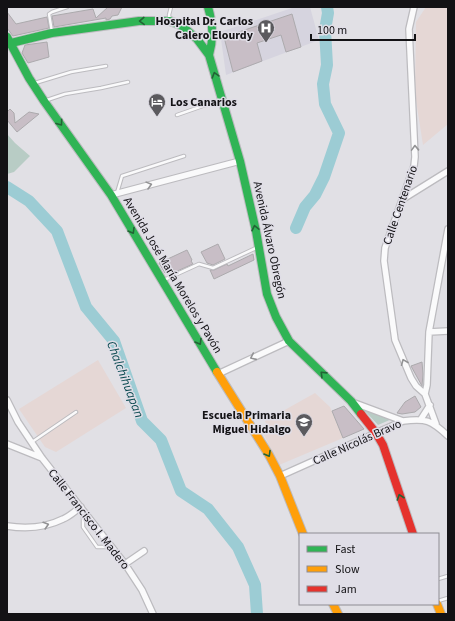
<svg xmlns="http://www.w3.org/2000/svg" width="455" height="621" font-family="'Source Sans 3',sans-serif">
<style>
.built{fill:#d6d4df}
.education{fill:#e5d7d5}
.green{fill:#b8ccc5}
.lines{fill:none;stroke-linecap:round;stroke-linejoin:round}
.river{stroke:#9cccd4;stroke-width:12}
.building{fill:#c8bec6;stroke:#acaaad}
.lane-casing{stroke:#bcbbbf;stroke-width:4.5}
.street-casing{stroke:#bcbbbf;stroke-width:8}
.fast-casing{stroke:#bcbbbf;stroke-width:10}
.slow-casing{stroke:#bcbbbf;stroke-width:10}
.jam-casing{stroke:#bcbbbf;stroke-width:10}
.lane{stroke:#fafafb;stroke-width:2.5}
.street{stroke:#fafafb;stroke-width:5.5}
.fast{stroke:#30b455;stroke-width:8}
.slow{stroke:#ff9f0a;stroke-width:8}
.jam{stroke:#e5322d;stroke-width:8}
.oneway{stroke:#226335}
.oneway2{stroke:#929294}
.labels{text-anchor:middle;stroke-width:3;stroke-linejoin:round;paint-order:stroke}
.poi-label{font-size:12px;font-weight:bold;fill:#131215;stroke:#e0dee7;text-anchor:end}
.street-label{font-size:12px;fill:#131215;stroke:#e0dee7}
.water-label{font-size:13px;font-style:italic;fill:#0a4b51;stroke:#e0dee7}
</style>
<rect width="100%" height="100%" fill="#e1e0e5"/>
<path class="built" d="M 295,7 L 310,7 L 319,40 L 226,75 L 220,32 Z"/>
<path class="education" d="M 426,7 L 446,7 L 448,9 L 448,124 L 423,145 L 415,94 L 416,22 Z
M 98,360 L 126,408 L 56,452 L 45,447 L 19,409 Z
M 315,393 L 330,407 L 343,438 L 279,465 L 264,435 L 270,433 L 265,421 Z"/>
<path class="green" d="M 7,134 L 15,143 L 30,156 L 14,172 L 7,174 Z
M 363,409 L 392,419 L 378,425 Z"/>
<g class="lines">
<path class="river" d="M 7,187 L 29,201 L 57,231 L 86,307 L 114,341 L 142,421 L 161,440 L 181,491 L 208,509 L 238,547 L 255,585 L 257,614
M 296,228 L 305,207 L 315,195 L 324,177 L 339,133 L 325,104 L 323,84 L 327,65 L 325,30 L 328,13 L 327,7"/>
</g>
<path class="building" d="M 108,7 L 122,7 L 118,15 L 112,16 L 110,19 L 106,20 L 106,18 L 54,27 L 52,16 L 93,9 L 96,18 Z
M 7,12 L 16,24 L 47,17 L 49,28 L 13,36 L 7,28 Z
M 292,14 L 301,47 L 286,52 L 281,35 L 257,43 L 262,61 L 233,72 L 224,37 Z
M 47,42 L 49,57 L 28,63 L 22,53 L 25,45 Z
M 10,109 L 14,113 L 15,123 L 29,112 L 39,114 L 17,132 L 7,120 L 7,112 Z
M 218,244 L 225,259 L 213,265 L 207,263 L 201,252 Z
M 187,250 L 192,260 L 191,261 L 193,264 L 175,272 L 173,269 L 165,273 L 159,263 Z
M 253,254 L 254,260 L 214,279 L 210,270 L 214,270 L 227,264 L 228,266 Z
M 422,362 L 423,374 L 422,386 L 411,366 Z
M 415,396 L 421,407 L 415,412 L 402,414 L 397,413 L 405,402 Z
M 344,406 L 364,429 L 343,438 L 332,411 Z"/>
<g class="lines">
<g class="lane-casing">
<path id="lane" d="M 170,20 L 169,15 L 171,7
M 52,32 L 49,14 L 52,12 L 67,7
M 35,83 L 71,72 L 106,66
M 47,100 L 65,94 L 101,88 L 128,82
M 177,115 L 220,100
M 117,193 L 122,176 L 184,156
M 164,280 L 199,264 L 213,268 L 256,248
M 32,442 L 76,412
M 83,512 L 83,527 L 97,547 L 111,547
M 438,579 L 448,576
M 438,601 L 448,598"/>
</g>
<g class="street-casing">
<path id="street" d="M 414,7 L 409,29 L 415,157 L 414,166 L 385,248 L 384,261 L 395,340 L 411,378 L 416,386 L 425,394 L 436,424
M 111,195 L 240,161
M 403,199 L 448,171
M 429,332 L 448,331
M 218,374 L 289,341
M 425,394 L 427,385 L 429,332 L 448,229
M 7,400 L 18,422 L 42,458 L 125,564 L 142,590 L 153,614
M 352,402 L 403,421
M 421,419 L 430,405
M 7,444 L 42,458
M 280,476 L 403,421 C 426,418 431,420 448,436
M 7,526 C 26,529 45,528 63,519 C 69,517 75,511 81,507
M 125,564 L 144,551"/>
</g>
<g class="fast-casing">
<path id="fast" d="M 208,7 C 213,24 214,38 209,55 L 240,161 L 256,231 L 267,294 L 276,317 L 289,341 L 351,401 L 361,414
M 7,37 L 29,78 L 44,101 L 111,195 L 217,372
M 7,44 L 52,33 L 139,21 L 170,21 L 180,25 L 189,32 L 197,39 L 209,55"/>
</g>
<g class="slow-casing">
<path id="slow" d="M 217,372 L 269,455 L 280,476 L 303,534
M 333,604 L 338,614
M 437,604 L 441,614"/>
</g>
<g class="jam-casing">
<path id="jam" d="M 361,414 L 376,433 L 383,445 L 413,534"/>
</g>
<use href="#lane" class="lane"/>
<use href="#street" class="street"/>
<use href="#fast" class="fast"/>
<use href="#slow" class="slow"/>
<use href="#jam" class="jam"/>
</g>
<defs><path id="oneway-chevron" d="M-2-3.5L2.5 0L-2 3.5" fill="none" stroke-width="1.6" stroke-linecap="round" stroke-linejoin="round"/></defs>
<g class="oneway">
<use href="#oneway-chevron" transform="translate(142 21) rotate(178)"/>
<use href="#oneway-chevron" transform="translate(215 75) rotate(-106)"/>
<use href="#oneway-chevron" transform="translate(60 123) rotate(54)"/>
<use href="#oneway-chevron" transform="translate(255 228) rotate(-102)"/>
<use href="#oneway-chevron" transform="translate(132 231) rotate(59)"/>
<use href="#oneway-chevron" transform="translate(199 342) rotate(59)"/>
<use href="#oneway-chevron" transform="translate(323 374) rotate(-136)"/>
<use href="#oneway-chevron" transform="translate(268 454) rotate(60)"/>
<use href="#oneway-chevron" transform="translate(400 497) rotate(-109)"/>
</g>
<g class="oneway2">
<use href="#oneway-chevron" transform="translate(415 148) rotate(-92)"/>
<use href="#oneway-chevron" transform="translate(149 185) rotate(-15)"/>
<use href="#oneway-chevron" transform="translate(253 357) rotate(156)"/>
<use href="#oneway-chevron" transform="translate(404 362) rotate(-112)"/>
<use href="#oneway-chevron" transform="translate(46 525) rotate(-17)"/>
</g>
<defs>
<g id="hospital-pin" transform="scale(0.9)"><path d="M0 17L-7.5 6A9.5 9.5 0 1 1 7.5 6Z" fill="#5b5a5e" stroke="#e0dee7"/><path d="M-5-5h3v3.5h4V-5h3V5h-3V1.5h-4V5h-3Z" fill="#fff"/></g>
<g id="hotel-pin" transform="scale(0.9)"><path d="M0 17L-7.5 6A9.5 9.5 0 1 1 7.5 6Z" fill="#5b5a5e" stroke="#e0dee7"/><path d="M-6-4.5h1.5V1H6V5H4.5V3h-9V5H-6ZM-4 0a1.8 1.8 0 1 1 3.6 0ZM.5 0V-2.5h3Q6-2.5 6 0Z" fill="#fff"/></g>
<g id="school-pin" transform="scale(0.9)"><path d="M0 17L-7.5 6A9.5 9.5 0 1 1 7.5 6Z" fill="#5b5a5e" stroke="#e0dee7"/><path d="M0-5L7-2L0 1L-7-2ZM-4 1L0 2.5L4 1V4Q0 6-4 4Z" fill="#fff"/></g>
</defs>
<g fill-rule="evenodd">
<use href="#hospital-pin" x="266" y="28"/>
<use href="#hotel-pin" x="157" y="102"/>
<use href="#school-pin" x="304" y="422"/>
</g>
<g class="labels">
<g class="poi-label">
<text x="253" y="25">Hospital Dr. Carlos<tspan x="253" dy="14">Calero Elourdy</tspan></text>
<text x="170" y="106" text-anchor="start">Los Canarios</text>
<text x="291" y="419">Escuela Primaria<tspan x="291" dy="14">Miguel Hidalgo</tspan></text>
</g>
<g class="street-label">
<text transform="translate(400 205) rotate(-71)" y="4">Calle Centenario</text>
<text transform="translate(270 240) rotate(78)" y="4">Avenida Álvaro Obregón</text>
<text transform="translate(173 275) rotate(59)" y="4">Avenida José María Morelos y Pavón</text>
<text transform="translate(357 442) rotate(-24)" y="4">Calle Nicolás Bravo</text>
<text transform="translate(89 519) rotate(52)" y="4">Calle Francisco I. Madero</text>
</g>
<g class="water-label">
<text transform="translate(126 379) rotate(69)" y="5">Chalchihuapan</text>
</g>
</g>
<rect width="455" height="621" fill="none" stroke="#131215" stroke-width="16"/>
<rect x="299" y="533" width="140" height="72" fill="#e0dee7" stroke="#8e8c93"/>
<rect x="307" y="546" width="20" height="6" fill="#30b455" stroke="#8e8c93"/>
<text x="335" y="553" font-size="12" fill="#131215">Fast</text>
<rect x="307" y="566" width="20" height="6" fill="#ff9f0a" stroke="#8e8c93"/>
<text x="335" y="573" font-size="12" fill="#131215">Slow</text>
<rect x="307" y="586" width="20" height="6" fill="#e5322d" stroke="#8e8c93"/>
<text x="335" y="593" font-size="12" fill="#131215">Jam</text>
<path d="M311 34v6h104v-6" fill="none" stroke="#131215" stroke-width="2"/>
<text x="317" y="34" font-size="12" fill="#131215" stroke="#e0dee7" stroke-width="3" paint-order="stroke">100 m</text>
</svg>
